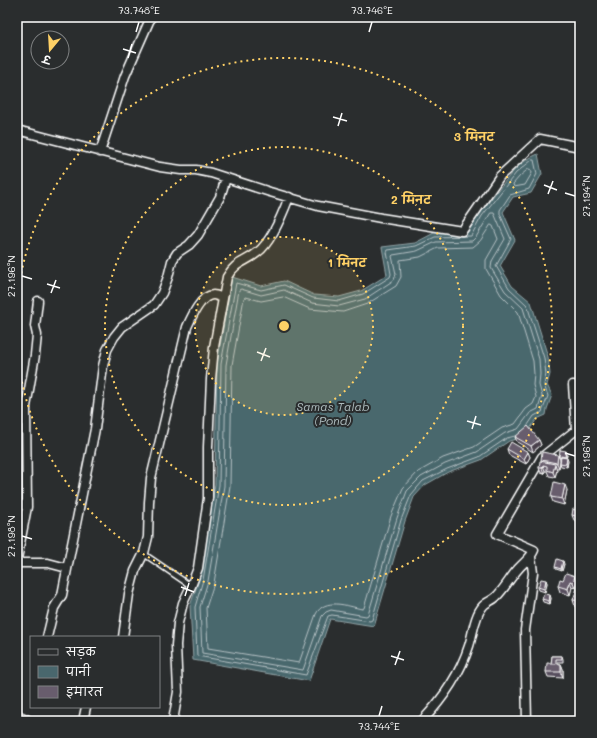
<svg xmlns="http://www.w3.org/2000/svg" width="597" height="738" font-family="Mali,'Playpen Sans Deva',sans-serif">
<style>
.water{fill:#49676d;stroke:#92a4a7}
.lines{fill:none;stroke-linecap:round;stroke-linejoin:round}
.shore{stroke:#b6c2c5;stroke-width:1}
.lane-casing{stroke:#fff;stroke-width:7}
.street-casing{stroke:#fff;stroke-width:11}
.secondary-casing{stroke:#fff;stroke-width:15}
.lane{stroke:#2a2d2e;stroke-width:4}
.street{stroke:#2a2d2e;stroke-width:8}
.secondary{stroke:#2a2d2e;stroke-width:12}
.wall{fill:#59505e;stroke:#fff}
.shaded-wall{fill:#49414c;stroke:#fff}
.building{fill:#685d6d;stroke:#fff}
.ticks{fill:none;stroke:#fff;stroke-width:1.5}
.ring{fill:none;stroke:#ffd166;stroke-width:2;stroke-dasharray:2 4}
.labels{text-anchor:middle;stroke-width:4;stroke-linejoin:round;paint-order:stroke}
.water-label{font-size:12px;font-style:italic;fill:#adbbbd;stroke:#2a2d2e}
.centre{fill:#ffd166;stroke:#2a2d2e;stroke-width:2}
.ring-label{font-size:12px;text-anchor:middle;font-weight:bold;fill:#ffd166;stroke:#2a2d2e;stroke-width:4;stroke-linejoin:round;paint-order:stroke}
.neatline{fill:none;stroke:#fff;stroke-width:1.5}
.ticks-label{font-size:10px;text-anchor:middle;fill:#fff}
</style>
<rect width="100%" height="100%" fill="#2a2d2e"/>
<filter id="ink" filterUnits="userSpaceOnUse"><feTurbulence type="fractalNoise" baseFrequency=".025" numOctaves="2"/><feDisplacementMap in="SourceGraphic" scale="8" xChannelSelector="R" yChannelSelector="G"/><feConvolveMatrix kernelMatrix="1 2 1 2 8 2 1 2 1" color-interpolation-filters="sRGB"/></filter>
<g filter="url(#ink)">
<path class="water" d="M 538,154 L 542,174 L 531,193 L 513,197 L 503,212 L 515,240 L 500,266 L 512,286 L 531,302 L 548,357 L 550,374 L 547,385 L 552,395 L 547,409 L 546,415 L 537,419 L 524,437 L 509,441 L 481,460 L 448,472 L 425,485 L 414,497 L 405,521 L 374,626 L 330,619 L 309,681 L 193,660 L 190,606 L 199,580 L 215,484 L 217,364 L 232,277 L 261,286 L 284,281 L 314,295 L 339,297 L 361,291 L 387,275 L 382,247 L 415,243 L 434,233 L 468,232 C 477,216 486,206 497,191 C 510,176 518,162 538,154 Z"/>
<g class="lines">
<path class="shore" d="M 529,169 L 531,170 L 532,173 L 525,185 L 514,187 L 513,184 L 520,176 Z
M 491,213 L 494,213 L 505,239 L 492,261 L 491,268 L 505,291 L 523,308 L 539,359 L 540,374 L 539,385 L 542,396 L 538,409 L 530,413 L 518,429 L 505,433 L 477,452 L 445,464 L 421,477 L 407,491 L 397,518 L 368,615 L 366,616 L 331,610 L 326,612 L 322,616 L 303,670 L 202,653 L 200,607 L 208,581 L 224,486 L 226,365 L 239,290 L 241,289 L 261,295 L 284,290 L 312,303 L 339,306 L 365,299 L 394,280 L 396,274 L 392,256 L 393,255 L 417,251 L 436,242 L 472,241 L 476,237 Z
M 491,225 L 493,226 L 498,239 L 486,260 L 486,269 L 501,295 L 518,312 L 533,361 L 534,374 L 533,385 L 536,397 L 533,404 L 526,409 L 515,424 L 502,428 L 474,447 L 443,458 L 418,472 L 403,488 L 391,516 L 364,608 L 362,609 C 347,606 325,597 316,614 L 299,663 L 208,648 L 206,608 L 214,583 L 230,486 L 232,365 L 244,298 L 246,297 L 261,301 L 283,297 L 310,309 L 343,312 L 367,304 L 396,286 L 401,277 L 400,260 L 420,257 L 438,248 L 473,247 L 480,241 Z
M 515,436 L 507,438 L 479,457 L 447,469 L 423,481 L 411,495 L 401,520 L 372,620 L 370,621 L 332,615 L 328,616 L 306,675 L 197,656 L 195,607 L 203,580 L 219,485 L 221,364 L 236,283 L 261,290 L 284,285 L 313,298 L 339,301 L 363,294 L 390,277 L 391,274 L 387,252 L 388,250 L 416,246 L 435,237 L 471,236 L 482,216 L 516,173 L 532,160 L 534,160 L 537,174 L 529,189 L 510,195 L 500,210 L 500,214 L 511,239 L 496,266 L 509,288 L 527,305 L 544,358 L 546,374 L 544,385 L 548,396 L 542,412 L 534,416 L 528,425"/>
<g class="lane-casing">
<path id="lane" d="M 144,554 L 191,586"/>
</g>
<g class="street-casing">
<path id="street" d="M 17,130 L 160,167 L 181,170 L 196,170 L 211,173 L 270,192 L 318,206 L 381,218 L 462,231 L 500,176 L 540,139 L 580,147
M 100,152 L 125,76 L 151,17
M 17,503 L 27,507 L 17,559
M 27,507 L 26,407 L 35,355 L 37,335 L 35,326 L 38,301
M 17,563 L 48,563 L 67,568
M 47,637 L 54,608 L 62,595 L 71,549 L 95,429 L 103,366 L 107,350 L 114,337 L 122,327 L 154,305 L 162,293 L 168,277 L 172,261 L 177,253 L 189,245 L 198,235 L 220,197 L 226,178
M 123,637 L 129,594 L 135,571 L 144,553 L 148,537 L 149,502 L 151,478 L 187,327 C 191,318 201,295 213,295 C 216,295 220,297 223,298
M 83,721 L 86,707
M 173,721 L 178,692 L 176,645 L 178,623 L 183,603 L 191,586 L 198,568 L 208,498 L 208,447 L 211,379 L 214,347 L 227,277 C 236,261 245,263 258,252 C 271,242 283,213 289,197
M 422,721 C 442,700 460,674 469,646 C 473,634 474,616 483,606 C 486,602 492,601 496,597 C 505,588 510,578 518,569 C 524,562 531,558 534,550 L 497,534 L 542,457 L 576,430 L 573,385 L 580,386
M 527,721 L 525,630 L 533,573 L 531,557"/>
</g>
<g class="secondary-casing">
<path id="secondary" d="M 17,717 L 26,721"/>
</g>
<use href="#lane" class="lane"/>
<use href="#street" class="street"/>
<use href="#secondary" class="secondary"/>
</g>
<path class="wall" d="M 580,429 L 580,455 L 578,454 L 576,449 Z
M 515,437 L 539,440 L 541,445 L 533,452 L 517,442 Z
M 507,449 L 528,452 L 530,457 L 526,464 L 509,455 Z
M 567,454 L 566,458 L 568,461 L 567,467 L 561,466 L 560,463 L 560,460 L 559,468 L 556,468 L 557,470 L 555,477 L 549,476 L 547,471 L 545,471 L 544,474 L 541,473 L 539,468 L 541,461 L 541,460 L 558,455 L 559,457 Z
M 580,464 L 580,470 L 576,469 L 575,467 Z
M 567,490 L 564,505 L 553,502 L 551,497 Z
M 580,511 L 580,522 L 574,520 L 572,515 Z
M 580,544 L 580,557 L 579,557 L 577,551 Z
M 564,564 L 562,571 L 556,569 L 555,567 Z
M 575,576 L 577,581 L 575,588 L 572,587 L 570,595 L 560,592 L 558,586 L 563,580 Z
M 546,580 L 547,583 L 545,592 L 539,590 L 538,587 Z
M 580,588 L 580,606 L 575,606 L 573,600 Z
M 551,598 L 550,604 L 543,602 L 542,599 Z
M 552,656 L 562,656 L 563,659 L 563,662 L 557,662 L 557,664 L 561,664 L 563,669 L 563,678 L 548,677 L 546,672 L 551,664 Z"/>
<path class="shaded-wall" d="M 539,440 L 541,445 L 533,452 L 531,446 Z
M 566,451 L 567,454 L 566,459 L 565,457 Z
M 528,452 L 530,457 L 526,464 L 524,459 Z
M 558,455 L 560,460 L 559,468 L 557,463 Z
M 567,458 L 568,461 L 567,467 L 566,464 Z
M 555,464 L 557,470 L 555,477 L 553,472 Z
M 543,465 L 545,471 L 544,474 L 542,468 Z
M 565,485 L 567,490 L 564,505 L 562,499 Z
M 563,561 L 564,564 L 562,571 L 561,569 Z
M 575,576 L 577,581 L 575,588 L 573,582 Z
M 546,580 L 547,583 L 545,592 L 544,589 Z
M 570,581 L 572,587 L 570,595 L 568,589 Z
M 550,595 L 551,598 L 550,604 L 549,601 Z
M 561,664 L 563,669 L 563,678 L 561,672 Z"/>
<path class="building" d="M 528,426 L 539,440 L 531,446 L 515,437 Z
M 579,429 L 580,429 L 580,449 L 576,449 Z
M 511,442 L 528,452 L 524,459 L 507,449 Z
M 560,450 L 566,451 L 565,457 L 561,456 L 561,458 L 559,457 Z
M 542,452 L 558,455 L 557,463 L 541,460 Z
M 561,457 L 567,458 L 566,464 L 560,463 Z
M 540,461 L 555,464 L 553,472 L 547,470 L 547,466 L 543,465 L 542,468 L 539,468 Z
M 576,464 L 580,464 L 580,468 L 575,467 Z
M 554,482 L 565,485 L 562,499 L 551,497 Z
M 573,509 L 580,511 L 580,517 L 572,515 Z
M 580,544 L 580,552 L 577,551 Z
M 557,559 L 563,561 L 561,569 L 555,567 Z
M 566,573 L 575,576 L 573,582 L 570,581 L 568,589 L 558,586 L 560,579 L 563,580 Z
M 541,579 L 546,580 L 544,589 L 538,587 Z
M 577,588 L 580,588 L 580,601 L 573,600 Z
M 544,594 L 550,595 L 549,601 L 542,599 Z
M 552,656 L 562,656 L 562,659 L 556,659 L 556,664 L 551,664 Z
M 547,663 L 561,664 L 561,672 L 546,672 Z"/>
</g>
<path class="ticks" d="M 136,32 L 139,22M 369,32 L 372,22M 123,49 L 136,53M 128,58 L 132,44M 333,117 L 347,121M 338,126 L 342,113M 544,185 L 557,190M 565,193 L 575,196M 548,194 L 553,181M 22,276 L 32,279M 47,284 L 60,288M 51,293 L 56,280M 257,352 L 270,357M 261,361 L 266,348M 467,421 L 481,425M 472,429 L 476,416M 565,453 L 575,456M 22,536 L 32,539M 181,587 L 194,592M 185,596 L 189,583M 391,656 L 404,660M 395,665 L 400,651M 379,716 L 382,706"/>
<circle cx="284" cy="326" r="89" fill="#ffd166" fill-opacity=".12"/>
<g class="ring">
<circle cx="284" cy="326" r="89"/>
<circle cx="284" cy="326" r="179"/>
<path d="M17 303A268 268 0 1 1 17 349"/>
</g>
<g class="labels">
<g class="water-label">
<text x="333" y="411">Samas Talab<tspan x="333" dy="14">(Pond)</tspan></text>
</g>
</g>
<circle cx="284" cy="326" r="6" class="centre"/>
<g class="ring-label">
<text x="474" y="141">3 मिनट</text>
<text x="411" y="204">2 मिनट</text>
<text x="347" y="267">1 मिनट</text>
</g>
<rect width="597" height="738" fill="none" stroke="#2a2d2e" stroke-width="44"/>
<rect x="30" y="636" width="130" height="72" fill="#2a2d2e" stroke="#7f8182"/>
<rect x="38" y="649" width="20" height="6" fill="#2a2d2e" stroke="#7f8182"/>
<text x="66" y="656" font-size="12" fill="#ffffff">सड़क</text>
<rect x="38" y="666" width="20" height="12" fill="#49676d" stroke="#7f8182"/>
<text x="66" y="676" font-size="12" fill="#ffffff">पानी</text>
<rect x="38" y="686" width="20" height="12" fill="#685d6d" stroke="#7f8182"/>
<text x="66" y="696" font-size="12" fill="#ffffff">इमारत</text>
<g transform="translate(50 50) rotate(198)"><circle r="19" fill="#2a2d2e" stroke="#7f8182"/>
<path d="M0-3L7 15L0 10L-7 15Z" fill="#ffd166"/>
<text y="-6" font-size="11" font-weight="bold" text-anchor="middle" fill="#ffffff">उ</text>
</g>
<rect x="22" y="22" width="553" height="694" class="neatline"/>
<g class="ticks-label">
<text x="139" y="14">73.748°E</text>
<text x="372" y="14">73.746°E</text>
<text transform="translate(586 196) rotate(-90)" y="4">27.194°N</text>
<text transform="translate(11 276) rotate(-90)" y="4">27.196°N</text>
<text transform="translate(586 456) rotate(-90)" y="4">27.196°N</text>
<text transform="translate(11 536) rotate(-90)" y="4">27.198°N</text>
<text x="379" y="730">73.744°E</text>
</g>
</svg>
